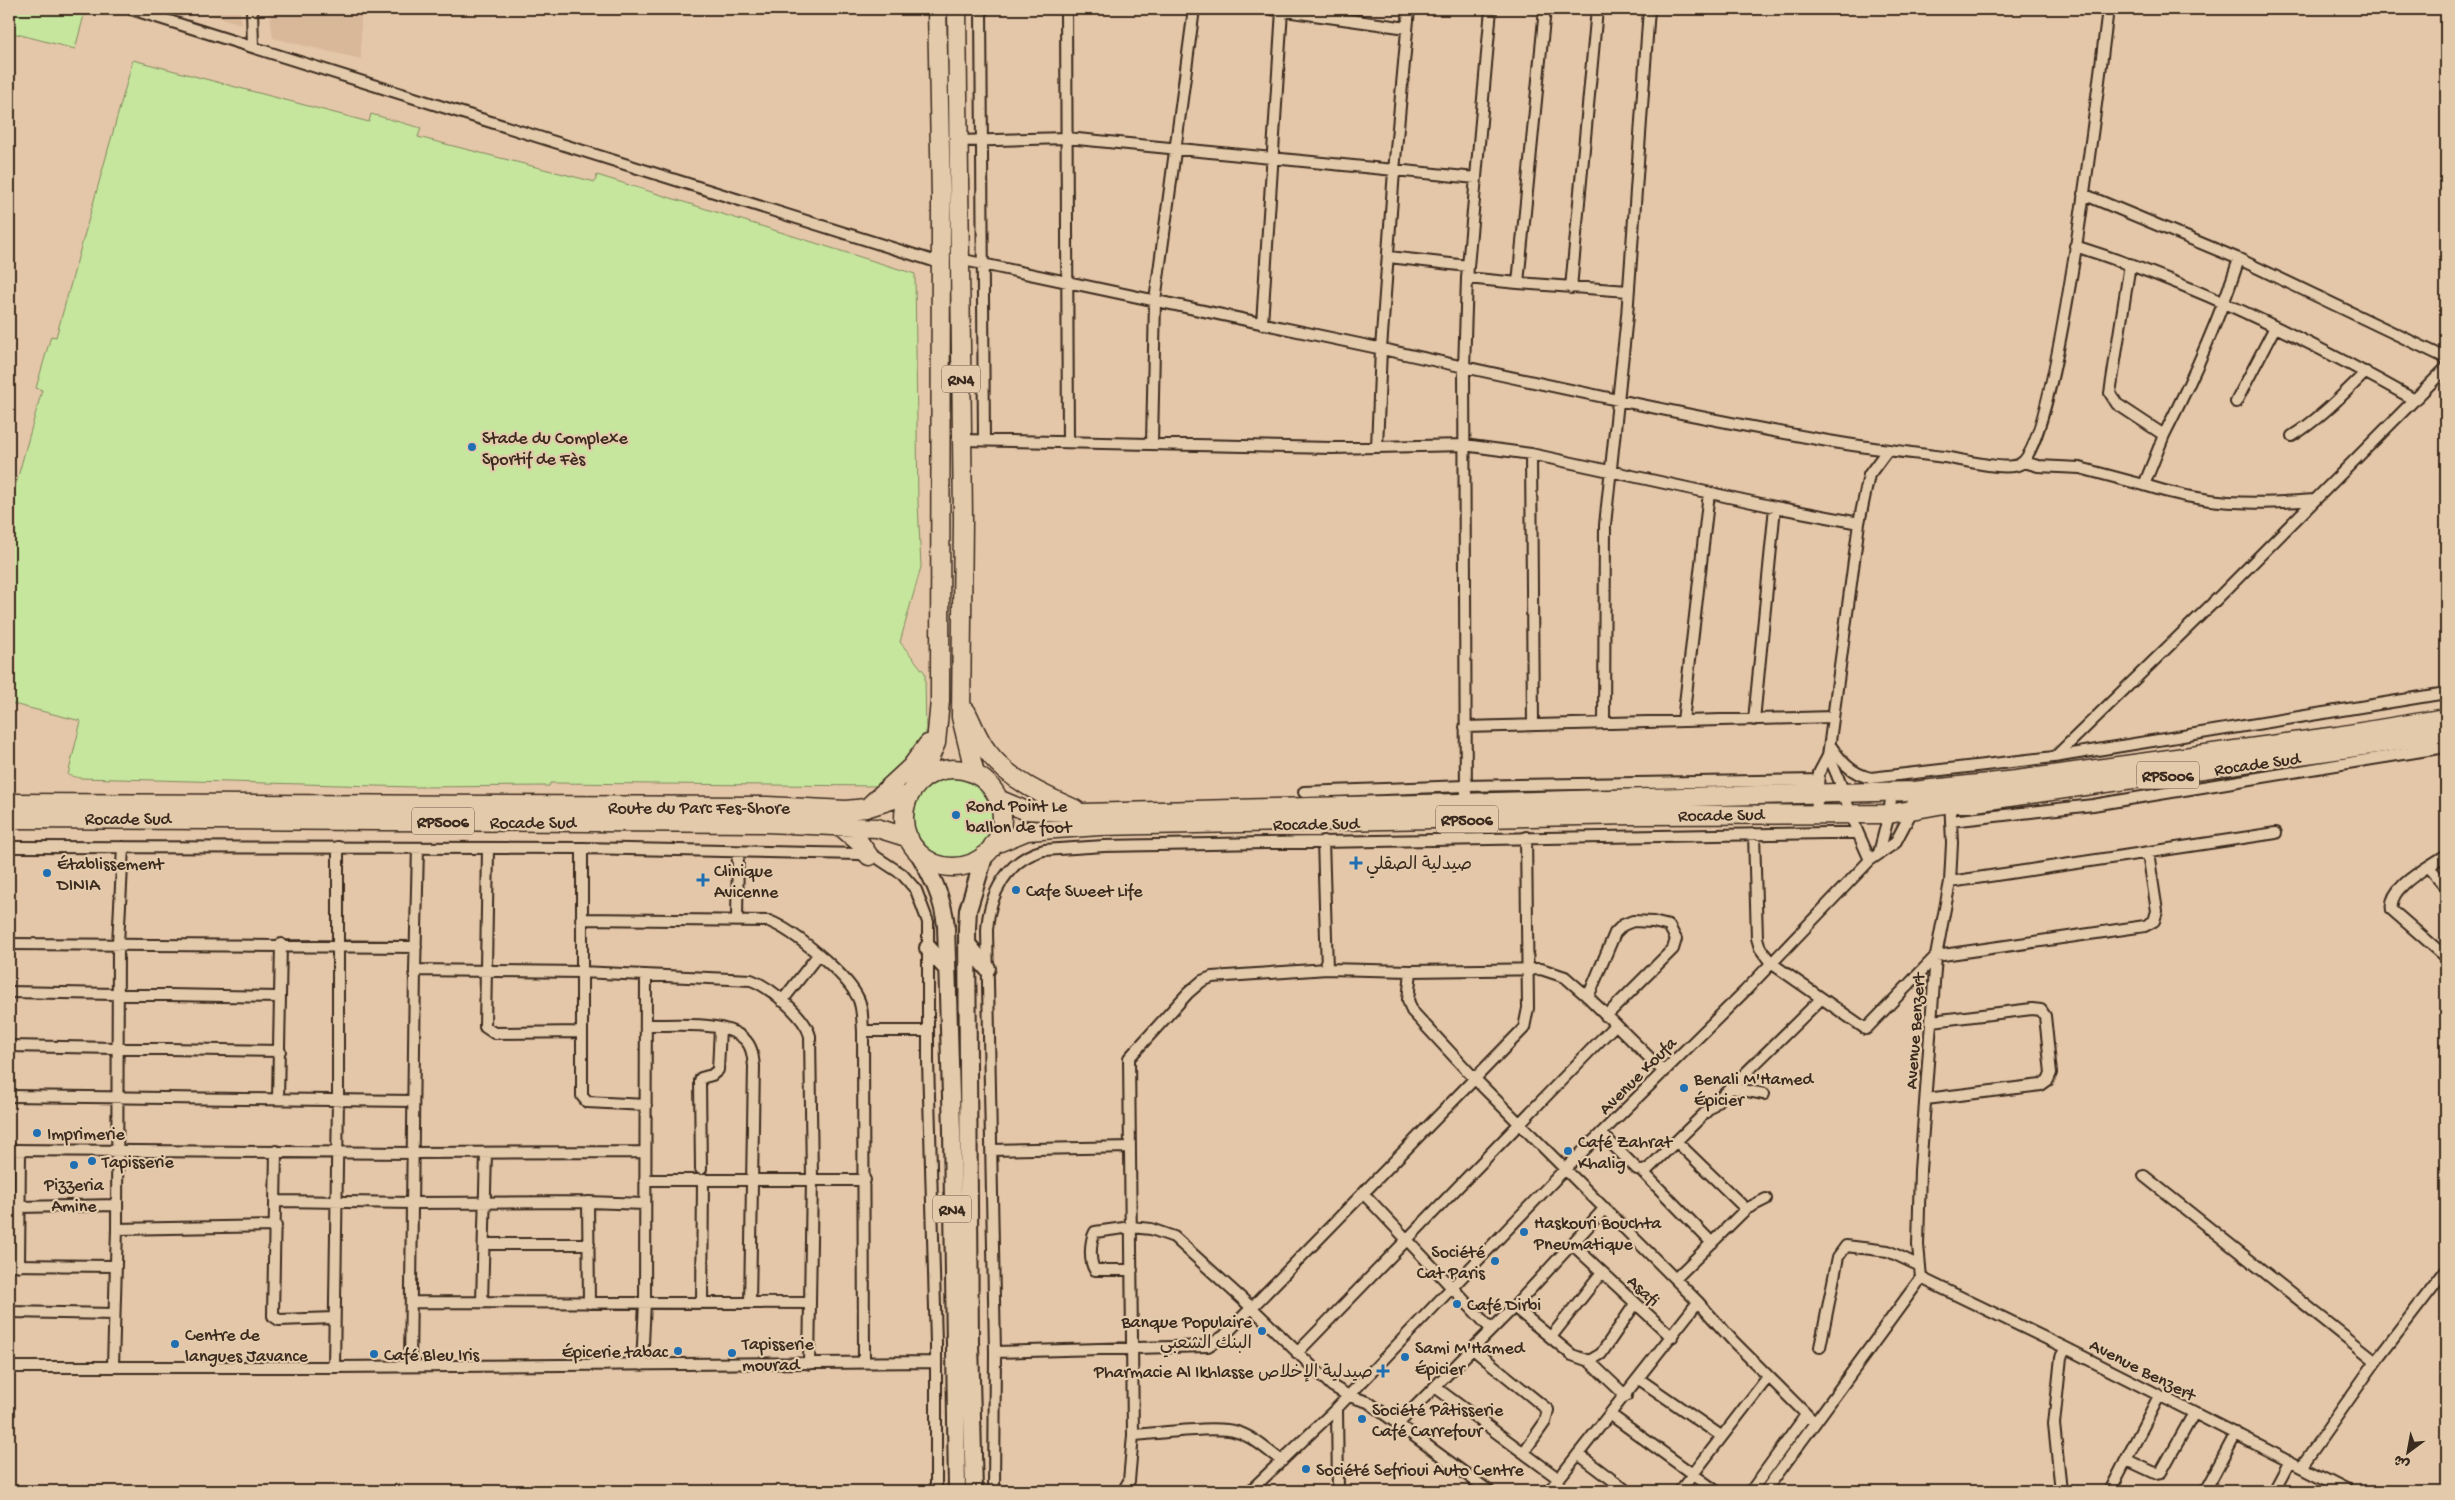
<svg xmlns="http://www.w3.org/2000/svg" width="2455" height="1500" font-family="'Gochi Hand','Playpen Sans Arabic',sans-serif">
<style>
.built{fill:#d8b899}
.green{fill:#c6e59d;stroke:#80885e}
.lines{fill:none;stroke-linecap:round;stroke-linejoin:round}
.minor-casing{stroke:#3b2a1e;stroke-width:14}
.primary-casing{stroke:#3b2a1e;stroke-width:20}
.trunk-casing{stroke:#3b2a1e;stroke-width:21}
.minor{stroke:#e3caab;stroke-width:10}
.primary{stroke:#e3caab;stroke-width:16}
.trunk{stroke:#e3caab;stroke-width:18}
.poi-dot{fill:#1f6fb2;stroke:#e3caab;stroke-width:2}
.labels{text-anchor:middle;stroke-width:4.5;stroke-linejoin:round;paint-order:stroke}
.shield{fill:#e3caab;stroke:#6d5a48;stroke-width:1}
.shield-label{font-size:16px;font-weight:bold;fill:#3b2a1e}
.poi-label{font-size:18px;fill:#3b2a1e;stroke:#e3caab;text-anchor:start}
.street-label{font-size:18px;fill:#3b2a1e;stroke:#e3caab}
</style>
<rect width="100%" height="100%" fill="#e4c7a8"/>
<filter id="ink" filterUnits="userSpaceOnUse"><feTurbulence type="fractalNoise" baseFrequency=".02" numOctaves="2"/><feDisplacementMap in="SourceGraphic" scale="10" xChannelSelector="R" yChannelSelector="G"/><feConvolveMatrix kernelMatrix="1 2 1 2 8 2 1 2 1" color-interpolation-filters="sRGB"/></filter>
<g filter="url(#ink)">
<path class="built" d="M 192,9 L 240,9 L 241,24 Z
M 269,9 L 361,9 L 361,59 L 273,38 Z"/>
<path class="green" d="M 9,9 L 64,9 L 84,15 L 75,49 L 9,32 Z
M 133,60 L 369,122 L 371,114 L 421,128 L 418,137 L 595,182 L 597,175 L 915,274 L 918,503 L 921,567 L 900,642 L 925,673 L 926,737 L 879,786 L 550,783 L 549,786 L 414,787 L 80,778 L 68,775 L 81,721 L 9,703 L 9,509 L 42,390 L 36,388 L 51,336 L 56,337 Z
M910 817a43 43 0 1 1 86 0a43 43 0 1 1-86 0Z"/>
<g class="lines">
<g class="minor-casing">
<path id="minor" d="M 131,9 L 940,263
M 252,9 L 253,47
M 981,9 L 984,440
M 1066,9 L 1068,442
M 1271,9 L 1407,28
M 1545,9 L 1518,283 L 1628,291
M 958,141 L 1067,138 L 1476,178
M 2083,194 L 2239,259 L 2446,358
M 2075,246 C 2193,283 2307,339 2415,400
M 1389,257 L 1468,266
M 959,259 C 1099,289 1239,318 1378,348 C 1528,381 1677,414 1828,441 C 1867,448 1905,452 1944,457 C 1960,459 2007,472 2020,464 C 2058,443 2100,70 2108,9
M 2130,264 L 2110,393 L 2117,404 L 2164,435 C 2193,378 2219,320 2239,259
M 1467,278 L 1518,283
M 1571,288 L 1597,9
M 1262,324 L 1282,10
M 2236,402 L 2275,327
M 2292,436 C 2320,419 2342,395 2366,372
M 962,440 L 1332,448 L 1464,445 L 1531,454 L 1775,507 L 1859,523
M 1152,443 L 1155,301 L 1194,9
M 1377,447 L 1381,349 L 1394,171 L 1409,9
M 1531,454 L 1533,724
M 2024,462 L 2038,466 L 2080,468 L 2144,485 L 2164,435
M 2144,485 C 2206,505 2251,505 2314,500
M 1754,720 L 1775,507
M 1683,721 L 1709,493
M 1604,723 L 1605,525 L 1627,316 L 1649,9
M 1465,727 L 1833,717
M 1830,745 C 1841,761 1851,774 1871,778 L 2054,757 L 2446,693
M 1828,756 C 1842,780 1847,808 1858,833
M 2055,757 L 2212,604 L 2446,368
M 1304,792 L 1465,786 L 1818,780
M 1466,803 L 1464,368 L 1467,278 L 1491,9
M 1816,814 L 1819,773 L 1828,756 L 1859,523 L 1869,475 L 1886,452
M 1951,821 L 2093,805 L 2446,747
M 1754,834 L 1757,938 L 1760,948 L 1771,963 L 1866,1029 L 1936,956 L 2145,926 L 2154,921 L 2157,911 L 2148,853
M 1323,841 L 1327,969
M 9,847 L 582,848 L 859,854 L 876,857 L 902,874 L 916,890 L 928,922 L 928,1061 L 936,1343 L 936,1491
M 582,848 L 582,1096 L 587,1102 L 646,1105
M 488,849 L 485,1027 L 494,1033 L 581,1032
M 1879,853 L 1889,814 L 1892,792
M 2446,855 C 2429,867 2387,887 2392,910 L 2446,957
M 2429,867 L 2446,887
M 1950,882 L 2276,833
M 581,919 L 769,921 C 794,931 844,972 857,996 C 863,1006 862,1019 863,1031 L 864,1363
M 737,919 L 738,852
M 9,944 L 416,947
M 415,970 L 581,972 L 751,980 C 770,987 805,1016 810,1036 L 812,1179 L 809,1364
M 1411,971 L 1408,1000 L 1412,1011 L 1474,1078 L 1698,1302 L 1734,1342 L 1815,1423
M 9,992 L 280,997
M 1588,997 L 1615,933 L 1623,925 L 1633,921 L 1653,922 L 1669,926 L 1676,939 L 1673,949 L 1606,1016
M 782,1001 L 818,955
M 647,1025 C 674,1026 737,1018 750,1047 C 753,1053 753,1060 754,1066 L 750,1303
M 863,1031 L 928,1031
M 9,1046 L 280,1051
M 1732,1088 L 1764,1094
M 9,1096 L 413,1101
M 278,1099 L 281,944
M 1926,1099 L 2041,1085 L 2048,1080 L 2051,1073 L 2045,1016 L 2041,1010 L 2032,1009 L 1932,1021
M 1601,1133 L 1637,1169 L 1641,1170 L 1648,1169 L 1821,999
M 1677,1142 L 1746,1209
M 9,1150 L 413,1153 L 645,1152
M 992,1150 L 1130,1147
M 276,1151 L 273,1316 L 279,1320 L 334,1318
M 701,1169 L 700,1081 L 701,1078 L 712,1075 L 718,1070 L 720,1028
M 1641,1170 L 1712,1243
M 2144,1176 L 2376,1361
M 645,1180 L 865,1180
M 1363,1193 L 1491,1329
M 277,1201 L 413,1203 L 588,1202 L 645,1204
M 588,1202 L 589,1303
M 20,1207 L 117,1205
M 117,1229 L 276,1226
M 484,1244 L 589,1244
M 1573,1245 L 1672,1337
M 9,1265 L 115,1266
M 19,1266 L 20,1150
M 1132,1270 L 1095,1270 C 1089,1262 1090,1241 1095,1232 L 1131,1227 L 1151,1229 L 1174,1237 L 1251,1307 L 1332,1386 L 1349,1396 L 1368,1402 L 1489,1491
M 1921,1278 L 2066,1348 L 2348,1491
M 1675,1279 L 1746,1209 L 1766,1199
M 411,1302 L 810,1303
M 482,1302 L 486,1153
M 702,1303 L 703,1180
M 1514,1307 L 1572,1355 L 1589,1361 L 1601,1354 L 1635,1304
M 9,1312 L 114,1314
M 1551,1337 L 1602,1272
M 1820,1347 L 1838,1257 L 1846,1246 L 1888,1251 L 1920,1266
M 1473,1349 L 1548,1410 L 1545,1422 L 1524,1452
M 995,1352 L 1208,1346 L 1224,1336 L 1524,1028 L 1528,1008 L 1526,837
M 1297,1353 L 1615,1025
M 1589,1361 L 1626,1396
M 642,1365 L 645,1302 L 646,975
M 113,1366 L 117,1229 L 118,944 L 123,847
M 410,1366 L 415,970 L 418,848
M 9,1367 L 334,1367 L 935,1362
M 334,1367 L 338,1100 L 338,847
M 1639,1379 L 1721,1436
M 1435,1387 L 1559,1479
M 1337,1408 L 1338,1491
M 1611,1415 L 1716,1491
M 1398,1424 L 1514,1307 L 1605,1208
M 1133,1435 C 1158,1434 1215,1425 1237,1432 C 1254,1437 1268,1451 1282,1461
M 1578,1454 L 1627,1491
M 2127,1460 L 2155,1473 L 2161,1472 L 2194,1413
M 2301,1467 L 2376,1361 L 2446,1270
M 994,1491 L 995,1352 L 987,930 C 989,895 1007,859 1044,850 L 1104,846 L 1827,833 L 1858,833 L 1870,860
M 1123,1491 L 1129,1481 L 1133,1435 L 1129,1058 L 1188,993 L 1202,981 L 1212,977 L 1327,969 L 1411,971 L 1541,969 L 1565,977 L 1588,997 L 1664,1072
M 1250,1491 L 1337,1408 L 1565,1169 L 1745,991 L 1870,860 L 1895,843 L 1912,811 L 1913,791
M 1549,1491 L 1698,1302
M 1680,1491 L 1768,1377
M 1751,1491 L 1806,1415
M 1765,1491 L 1921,1278 L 1918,1245 L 1920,1170 L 1936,956 L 1950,882 L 1952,843 L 1950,798
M 2061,1491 L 2054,1424 L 2061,1357 L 2066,1348
M 2110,1491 L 2159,1396
M 2205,1491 L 2236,1433
M 2274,1491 L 2290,1461"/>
</g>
<g class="primary-casing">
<path id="primary" d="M 917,850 C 931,875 943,897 946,926 L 952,1131 L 957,1491
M 967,944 L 987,968
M 928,948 L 947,969
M 974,1491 L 970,1342 L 967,928 L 968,910 L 985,854"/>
</g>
<g class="trunk-casing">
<path id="trunk" d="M 957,9 L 963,519 L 961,717 L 975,774
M 966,711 C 973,724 978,740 988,752 C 1009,780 1043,795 1075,809
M904 818a49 49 0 1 1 98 0a49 49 0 1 1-98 0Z
M 919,782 L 936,743 L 940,701 L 941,198 L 937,9
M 998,799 L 1024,810 L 1084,813 L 1913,791 L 2016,780 L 2337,736 L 2446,718
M 9,803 L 767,806 L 846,810 L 866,808 L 910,794
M 870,805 L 911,767 L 928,744
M 9,819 L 766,823 L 877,828 L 909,838
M 840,826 L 860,843 L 869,856
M 993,845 L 1027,831 L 1100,826 L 1632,815 L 1889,814 L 1950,803 L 1968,803 L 2446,734"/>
</g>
<use href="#minor" class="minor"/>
<use href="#primary" class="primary"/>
<use href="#trunk" class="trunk"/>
</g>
</g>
<g class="poi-dot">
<circle cx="472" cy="447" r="5"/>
<circle cx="956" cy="815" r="5"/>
<path d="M1353.5 855.5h5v5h5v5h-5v5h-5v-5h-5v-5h5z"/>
<circle cx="47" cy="873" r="5"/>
<path d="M700.5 872.5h5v5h5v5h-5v5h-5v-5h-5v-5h5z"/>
<circle cx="1016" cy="890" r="5"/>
<circle cx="1684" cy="1088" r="5"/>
<circle cx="37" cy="1133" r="5"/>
<circle cx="1568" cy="1151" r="5"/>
<circle cx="92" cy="1161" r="5"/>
<circle cx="74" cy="1165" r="5"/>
<circle cx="1524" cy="1232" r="5"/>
<circle cx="1495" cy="1261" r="5"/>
<circle cx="1457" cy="1304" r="5"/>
<circle cx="1262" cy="1331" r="5"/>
<circle cx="175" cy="1344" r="5"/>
<circle cx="678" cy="1351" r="5"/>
<circle cx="732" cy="1353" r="5"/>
<circle cx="374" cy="1354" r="5"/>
<circle cx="1405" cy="1357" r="5"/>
<path d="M1380.5 1363.5h5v5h5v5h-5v5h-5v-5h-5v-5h5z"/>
<circle cx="1362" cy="1419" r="5"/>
<circle cx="1306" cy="1469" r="5"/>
</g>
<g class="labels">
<g class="shield">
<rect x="942" y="365.5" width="38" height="27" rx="4"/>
<rect x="2137" y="761.5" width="62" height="27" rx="4"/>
<rect x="1436" y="805.5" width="62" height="27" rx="4"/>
<rect x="412" y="807.5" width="62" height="27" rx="4"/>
<rect x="933" y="1195.5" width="38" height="27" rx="4"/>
</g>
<g class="shield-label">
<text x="961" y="385">RN4</text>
<text x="2168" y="781">RP5006</text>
<text x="1467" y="825">RP5006</text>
<text x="443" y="827">RP5006</text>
<text x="952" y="1215">RN4</text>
</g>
<g class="poi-label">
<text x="482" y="443">Stade du Complexe<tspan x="482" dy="21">Sportif de Fès</tspan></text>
<text x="966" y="811">Rond Point Le<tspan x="966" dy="21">ballon de foot</tspan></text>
<text x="57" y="869">Établissement<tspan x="57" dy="21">DINIA</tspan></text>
<text x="1366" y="869">صيدلية الصقلي</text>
<text x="714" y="876">Clinique<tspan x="714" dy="21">Avicenne</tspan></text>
<text x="1026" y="896">Cafe Sweet Life</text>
<text x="1694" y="1084">Benali M'Hamed<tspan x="1694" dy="21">Épicier</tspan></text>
<text x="47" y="1139">Imprimerie</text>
<text x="1578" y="1147">Café Zahrat<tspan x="1578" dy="21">Khalig</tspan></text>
<text x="102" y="1167">Tapisserie</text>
<text x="74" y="1190" text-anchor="middle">Pizzeria<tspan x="74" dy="21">Amine</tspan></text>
<text x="1534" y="1228">Haskouri Bouchta<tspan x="1534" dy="21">Pneumatique</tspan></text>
<text x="1485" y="1257" text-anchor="end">Société<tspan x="1485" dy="21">Cat Paris</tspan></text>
<text x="1467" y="1310">Café Dirbi</text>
<text x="1252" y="1327" text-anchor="end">Banque Populaire<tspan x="1252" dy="21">البنك الشعبي</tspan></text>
<text x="185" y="1340">Centre de<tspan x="185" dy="21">langues Javance</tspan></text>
<text x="742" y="1349">Tapisserie<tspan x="742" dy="21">mourad</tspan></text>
<text x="1415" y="1353">Sami M'Hamed<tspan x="1415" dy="21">Épicier</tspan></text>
<text x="668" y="1357" text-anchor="end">Épicerie tabac</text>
<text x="384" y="1360">Café Bleu Iris</text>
<text x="1373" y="1377" text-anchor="end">Pharmacie Al Ikhlasse صيدلية الإخلاص</text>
<text x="1372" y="1415">Société Pâtisserie<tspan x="1372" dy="21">Café Carrefour</tspan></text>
<text x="1316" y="1475">Société Sefrioui Auto Centre</text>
</g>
<g class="street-label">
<text transform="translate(2257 763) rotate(-8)" y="6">Rocade Sud</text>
<text x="699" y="813">Route du Parc Fes-Shore</text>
<text transform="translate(1721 814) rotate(-1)" y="6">Rocade Sud</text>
<text x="128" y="824">Rocade Sud</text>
<text x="533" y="828">Rocade Sud</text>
<text transform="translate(1316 823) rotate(-1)" y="6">Rocade Sud</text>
<text transform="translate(1914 1031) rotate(-86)" y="6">Avenue Benzert</text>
<text transform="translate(1637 1075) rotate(-45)" y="6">Avenue Koufa</text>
<text transform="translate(1644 1290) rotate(43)" y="6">Asafi</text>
<text transform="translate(2143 1369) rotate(27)" y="6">Avenue Benzert</text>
</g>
</g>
<rect width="2455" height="1500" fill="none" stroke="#e3caab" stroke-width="30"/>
<rect x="15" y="15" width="2425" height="1470" fill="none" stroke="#3b2a1e" stroke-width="2" filter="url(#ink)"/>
<g transform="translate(2408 1452) rotate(212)" stroke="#e3caab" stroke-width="4" paint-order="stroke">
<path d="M0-4L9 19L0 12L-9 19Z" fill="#3b2a1e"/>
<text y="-8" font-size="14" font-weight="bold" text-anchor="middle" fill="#3b2a1e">ش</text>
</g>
</svg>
